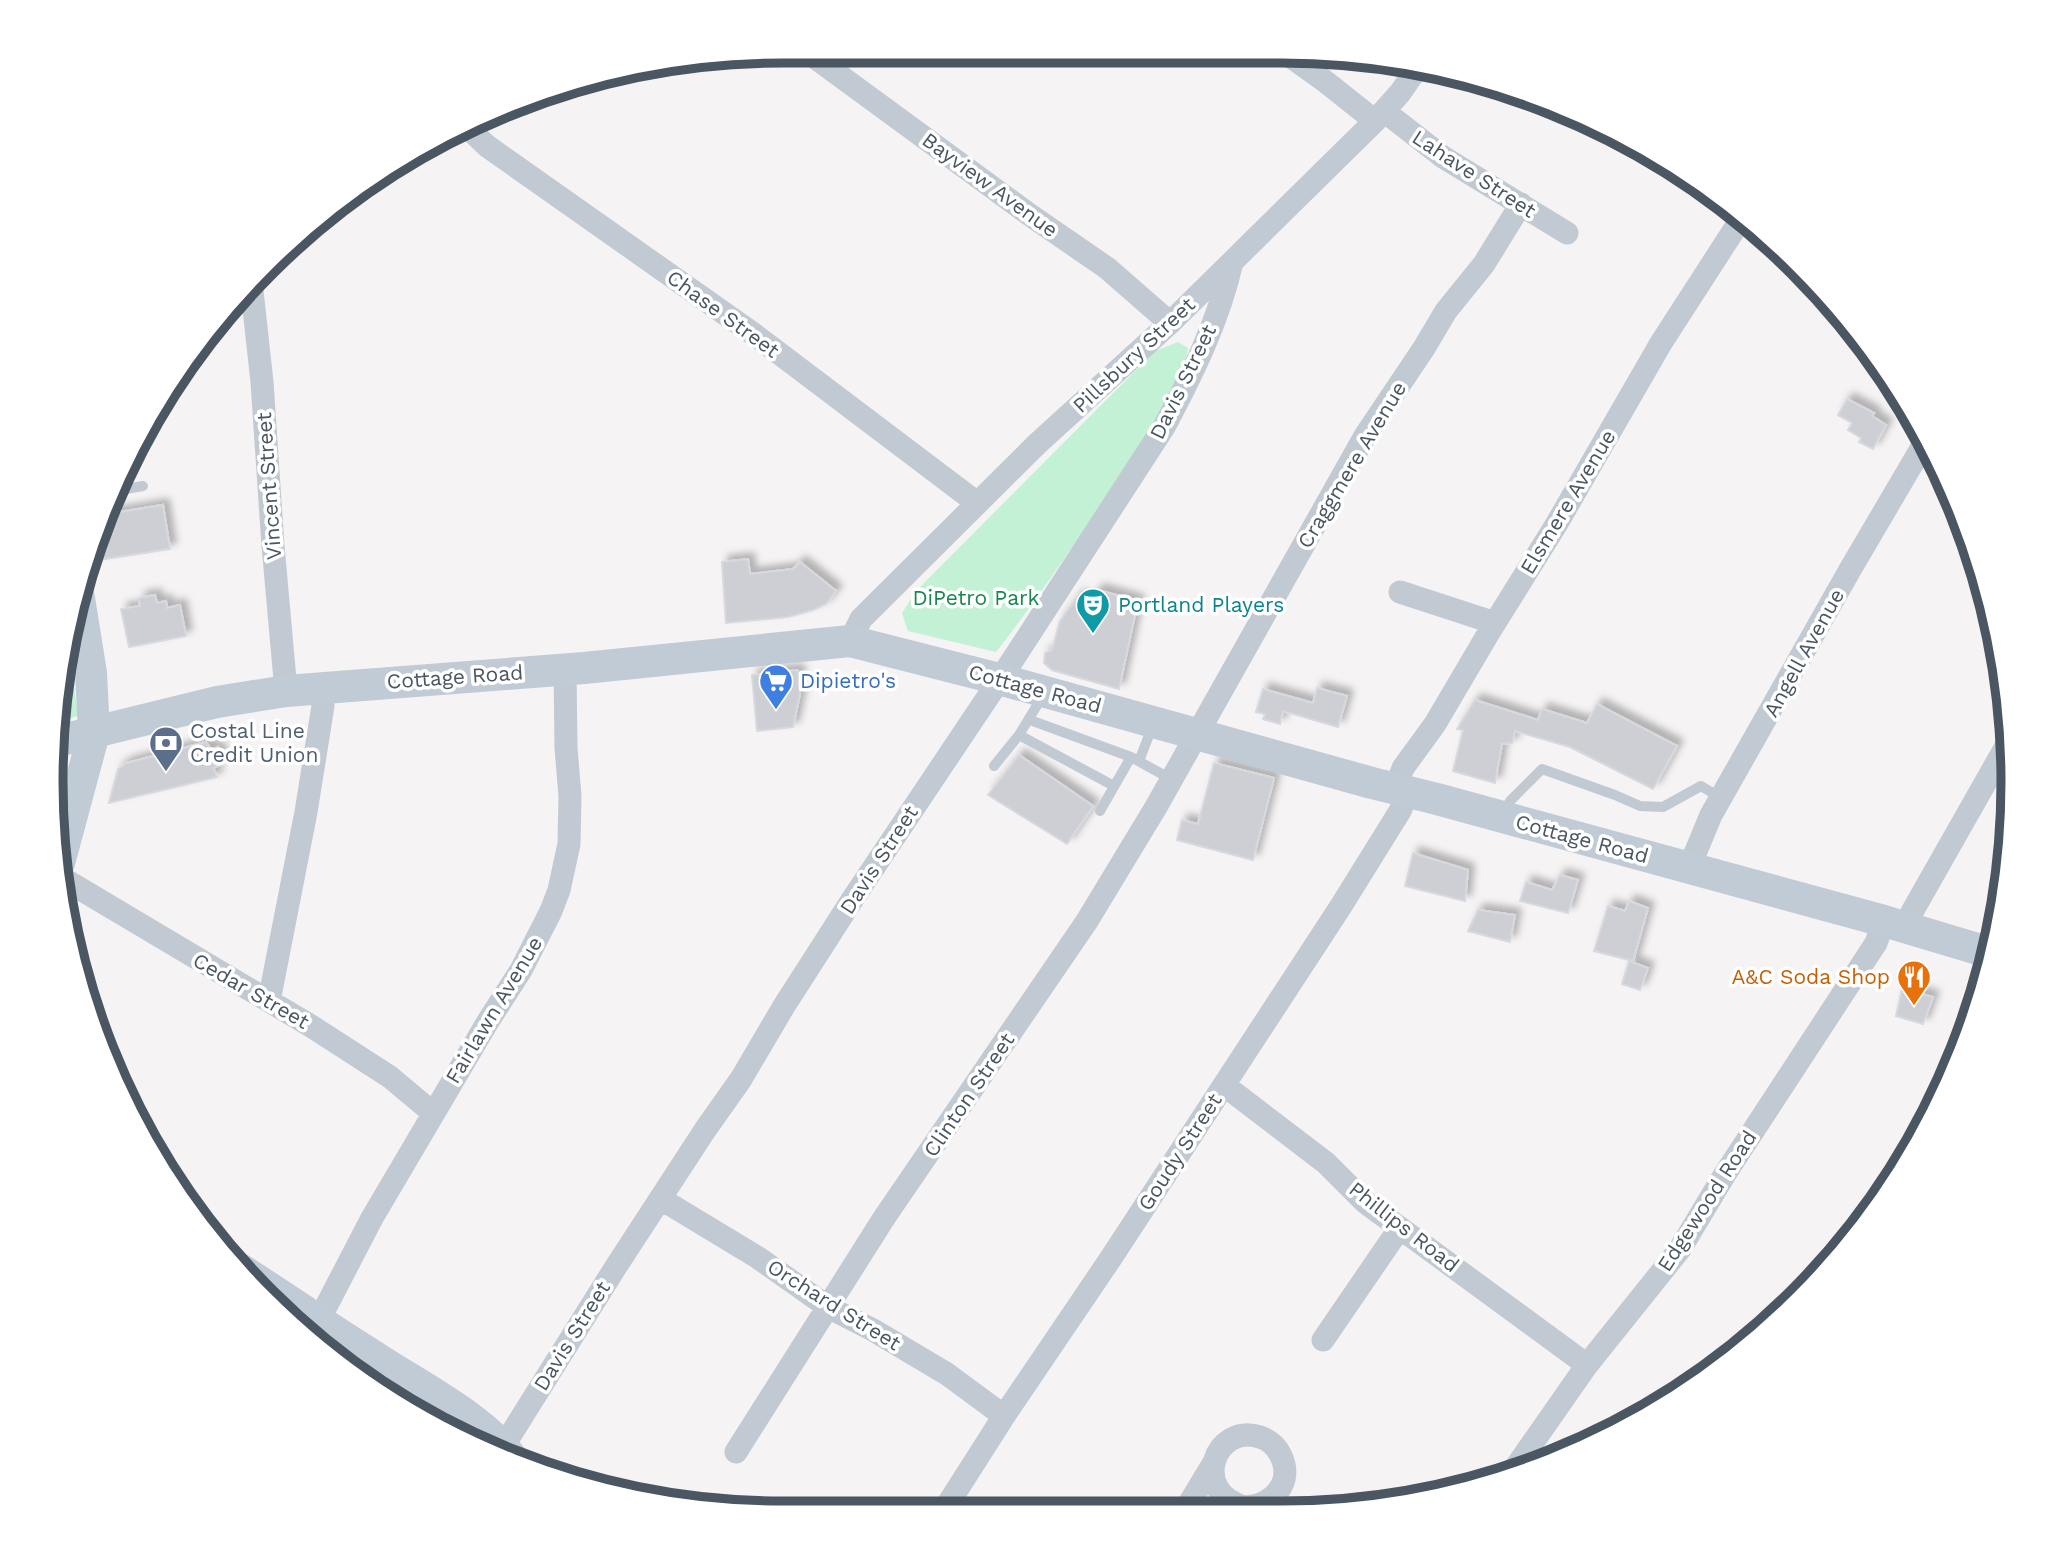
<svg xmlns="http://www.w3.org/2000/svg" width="2064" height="1564" font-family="'Work Sans',sans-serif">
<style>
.green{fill:#c3f1d5}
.building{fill:#cdcfd5;stroke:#d7d9de;stroke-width:2;filter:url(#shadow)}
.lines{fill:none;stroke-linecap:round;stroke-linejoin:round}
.lane{stroke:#c1cad2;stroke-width:10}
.street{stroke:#c1cad2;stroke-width:23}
.secondary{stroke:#c1cbd6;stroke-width:32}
.labels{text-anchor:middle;stroke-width:7;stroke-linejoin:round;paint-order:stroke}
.street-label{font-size:21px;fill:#4a5661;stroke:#fff}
.park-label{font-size:21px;fill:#17864f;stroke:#fff}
.culture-label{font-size:21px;fill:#0d838f;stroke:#fff;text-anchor:start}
.shop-label{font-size:21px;fill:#366cbe;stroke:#fff;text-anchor:start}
.service-label{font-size:21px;fill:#4e5e75;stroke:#fff;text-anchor:start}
.food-label{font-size:21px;fill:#c56008;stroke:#fff;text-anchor:end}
.rim{fill:none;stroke:#4a5661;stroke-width:9}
</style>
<defs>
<filter id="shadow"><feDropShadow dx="6" dy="-6" stdDeviation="3.5" flood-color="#0004"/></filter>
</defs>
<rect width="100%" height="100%" fill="#f5f3f3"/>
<path class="green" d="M 1178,342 L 1188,348 C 1180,403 1131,462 1100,507 C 1066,556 1033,605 996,652 L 908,631 L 902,613 L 917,590 L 1155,351 Z
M 67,634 L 78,716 L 60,721 L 65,639 Z"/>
<path class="building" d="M 1847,399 L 1874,413 L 1872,416 L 1886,425 L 1873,449 L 1859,442 L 1861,438 L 1848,430 L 1852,423 L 1838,415 Z
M 163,505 L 170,549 L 92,561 L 107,514 Z
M 748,559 L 750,574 L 793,569 L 800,562 L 836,591 L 826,604 L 813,610 L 788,617 L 726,623 L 722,562 Z
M 1098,590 L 1138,601 L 1119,689 L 1052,670 L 1044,663 L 1045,653 L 1052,650 L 1060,621 L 1078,596 L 1089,601 Z
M 155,595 L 157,603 L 166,601 L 167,608 L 180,605 L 186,636 L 129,647 L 121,609 L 140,606 L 139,598 Z
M 798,670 L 800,694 L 793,727 L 757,731 L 752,675 Z
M 1317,688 L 1347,696 L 1338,727 L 1283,711 L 1280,724 L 1263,719 L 1265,714 L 1256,712 L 1263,689 L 1313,703 Z
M 1475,700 L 1538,720 L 1542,709 L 1587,723 L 1597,704 L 1677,746 L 1653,789 L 1570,747 L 1515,731 L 1512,743 L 1502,744 L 1495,783 L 1453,771 L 1463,730 L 1457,729 Z
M 206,742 L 212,750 L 218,747 L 223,764 L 213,768 L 217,777 L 109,803 L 118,769 L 127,763 Z
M 1019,755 L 1093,806 L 1067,844 L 988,795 Z
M 1214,763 L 1274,778 L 1253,860 L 1177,840 L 1182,820 L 1198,824 Z
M 1413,853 L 1468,870 L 1465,901 L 1405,886 Z
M 1560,875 L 1578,880 L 1568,913 L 1520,901 L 1526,882 L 1552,890 Z
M 1629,901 L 1648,908 L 1633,961 L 1594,951 L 1608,906 L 1625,911 Z
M 1478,910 L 1515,915 L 1510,942 L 1468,931 Z
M 1629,961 L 1648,968 L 1640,990 L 1622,984 Z
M 1902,989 L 1933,997 L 1923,1024 L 1896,1016 Z"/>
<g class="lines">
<path class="lane" d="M 115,491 L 143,486
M 1030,720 L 1131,757 L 1171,779
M 1019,735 L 1114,786
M 1139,761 L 1153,725
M 994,766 L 1019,735 L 1044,694
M 1100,811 L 1131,757
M 1504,815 L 1510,801 L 1542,769 L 1615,795 L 1640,806 L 1663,807 L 1701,786 L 1721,798"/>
<path class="street" d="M 806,51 L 1030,215 L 1107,268 L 1170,323
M 1284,52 L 1326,82 L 1375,121
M 1384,111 L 1443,157 L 1567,233
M 468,128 L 487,146 L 755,335 L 977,503
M 251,282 L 262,382 L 273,546 L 286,691
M 1400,592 L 1495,623
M 850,641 L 861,619 L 1037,444 L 1170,323 L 1375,121 L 1400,93 L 1418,67
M 1395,789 L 1403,768 L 1435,724 L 1488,634 L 1556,525 L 1661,343 L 1743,216
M 1689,868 L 1711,815 L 1851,568 L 1925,442
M 62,878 L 311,1026 L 390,1077 L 433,1113
M 1906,927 L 1912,912 L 2009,741
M 269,1001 L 306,812 L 323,706 L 321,687
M 1224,1085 L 1326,1163 L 1366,1203 L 1587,1365
M 661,1199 L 757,1257 L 828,1307 L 873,1330 L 947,1374 L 1004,1416
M 318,1322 L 372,1218 L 487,1023 L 521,970 L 551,911 L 559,890 L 569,844 L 570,796 L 566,748 L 565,669
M 1323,1340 L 1399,1229
M 503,1447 L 617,1265 L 705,1130 L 741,1079 L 784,1006 L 852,900 L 1012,661 L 1164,427 C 1192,375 1219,320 1232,262
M 736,1452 L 884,1218 L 1087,921 L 1156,807 L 1365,436 L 1424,348 L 1446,311 L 1484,264 L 1521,204
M 1513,1471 L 1587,1365 L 1680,1249 L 1725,1174 L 1876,943 L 1884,921
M 946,1507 L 1004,1416 L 1111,1258 L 1341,906 L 1400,811 L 1408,792
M 1187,1507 L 1213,1464
M 1245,1507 C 1189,1492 1215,1422 1260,1437 C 1269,1440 1276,1446 1280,1454 C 1295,1482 1273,1505 1246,1507"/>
<path class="secondary" d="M 58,741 L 217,702 L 286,691 L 584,668 L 850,641 L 999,679 L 1372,783 L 1437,799 L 1884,921 L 1991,953
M 59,863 L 94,733 L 91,673 L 79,598
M 240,1269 C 286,1298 329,1329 375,1357 C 419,1386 480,1416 512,1458"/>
</g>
<defs>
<g id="theatre-pin" transform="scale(1.75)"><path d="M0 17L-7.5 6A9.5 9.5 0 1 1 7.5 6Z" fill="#0f9aa8" stroke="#fff"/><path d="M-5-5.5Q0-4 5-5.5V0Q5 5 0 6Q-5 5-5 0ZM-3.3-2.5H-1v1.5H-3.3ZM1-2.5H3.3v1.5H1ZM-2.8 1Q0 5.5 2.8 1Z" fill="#fff"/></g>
<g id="supermarket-pin" transform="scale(1.75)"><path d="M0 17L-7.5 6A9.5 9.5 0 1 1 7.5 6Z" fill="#3f7fe0" stroke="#fff"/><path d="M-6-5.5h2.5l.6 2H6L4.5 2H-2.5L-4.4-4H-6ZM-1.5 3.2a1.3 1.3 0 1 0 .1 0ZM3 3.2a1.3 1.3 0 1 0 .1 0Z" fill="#fff"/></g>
<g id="bank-pin" transform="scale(1.75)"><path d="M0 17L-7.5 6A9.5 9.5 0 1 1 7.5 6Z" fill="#5c6f8a" stroke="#fff"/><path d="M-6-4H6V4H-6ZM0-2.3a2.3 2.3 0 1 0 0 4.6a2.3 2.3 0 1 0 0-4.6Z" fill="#fff"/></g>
<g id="restaurant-pin" transform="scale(1.75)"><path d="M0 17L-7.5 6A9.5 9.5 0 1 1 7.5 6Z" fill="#e8710a" stroke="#fff"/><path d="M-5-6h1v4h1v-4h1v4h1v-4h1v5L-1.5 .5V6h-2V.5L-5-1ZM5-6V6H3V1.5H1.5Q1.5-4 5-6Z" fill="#fff"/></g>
</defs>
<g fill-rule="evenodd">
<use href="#theatre-pin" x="1093" y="605"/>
<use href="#supermarket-pin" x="776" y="681"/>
<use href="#bank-pin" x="166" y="743"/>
<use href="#restaurant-pin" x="1914" y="977"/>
</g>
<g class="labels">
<g class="street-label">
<text transform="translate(1474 174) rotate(33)" y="7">Lahave Street</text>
<text transform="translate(990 185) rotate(36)" y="7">Bayview Avenue</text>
<text transform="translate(723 314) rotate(36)" y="7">Chase Street</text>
<text transform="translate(1134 355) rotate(-43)" y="7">Pillsbury Street</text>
<text transform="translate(1183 382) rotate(-64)" y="7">Davis Street</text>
<text transform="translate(1352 465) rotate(-59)" y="7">Craggmere Avenue</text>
<text transform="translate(269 486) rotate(-94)" y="7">Vincent Street</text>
<text transform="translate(1568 502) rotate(-59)" y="7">Elsmere Avenue</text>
<text transform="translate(1804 653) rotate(-61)" y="7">Angell Avenue</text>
<text transform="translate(455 677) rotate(-4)" y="7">Cottage Road</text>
<text transform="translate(1035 689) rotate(15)" y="7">Cottage Road</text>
<text transform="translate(1582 839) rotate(15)" y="7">Cottage Road</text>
<text transform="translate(879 860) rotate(-57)" y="7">Davis Street</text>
<text transform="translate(251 991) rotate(30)" y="7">Cedar Street</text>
<text transform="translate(494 1010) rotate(-59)" y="7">Fairlawn Avenue</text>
<text transform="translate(969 1095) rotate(-56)" y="7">Clinton Street</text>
<text transform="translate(1180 1152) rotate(-57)" y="7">Goudy Street</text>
<text transform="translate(1707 1201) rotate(-57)" y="7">Edgewood Road</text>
<text transform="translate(1404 1227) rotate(38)" y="7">Phillips Road</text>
<text transform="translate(834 1305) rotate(32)" y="7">Orchard Street</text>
<text transform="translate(572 1336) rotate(-58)" y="7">Davis Street</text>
</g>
<g class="park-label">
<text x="976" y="605">DiPetro Park</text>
</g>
<g class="culture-label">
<text x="1118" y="612">Portland Players</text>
</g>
<g class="shop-label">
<text x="800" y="688">Dipietro's</text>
</g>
<g class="service-label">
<text x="190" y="738">Costal Line<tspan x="190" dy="24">Credit Union</tspan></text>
</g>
<g class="food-label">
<text x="1890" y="984">A&amp;C Soda Shop</text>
</g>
</g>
<path d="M0 0H2064V1564H0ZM782 63H1282A719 719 0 0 1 2001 782V782A719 719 0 0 1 1282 1501H782A719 719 0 0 1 63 782V782A719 719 0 0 1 782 63Z" fill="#fff" fill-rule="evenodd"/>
<path class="rim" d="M782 63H1282A719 719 0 0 1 2001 782V782A719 719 0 0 1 1282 1501H782A719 719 0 0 1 63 782V782A719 719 0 0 1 782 63Z"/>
</svg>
